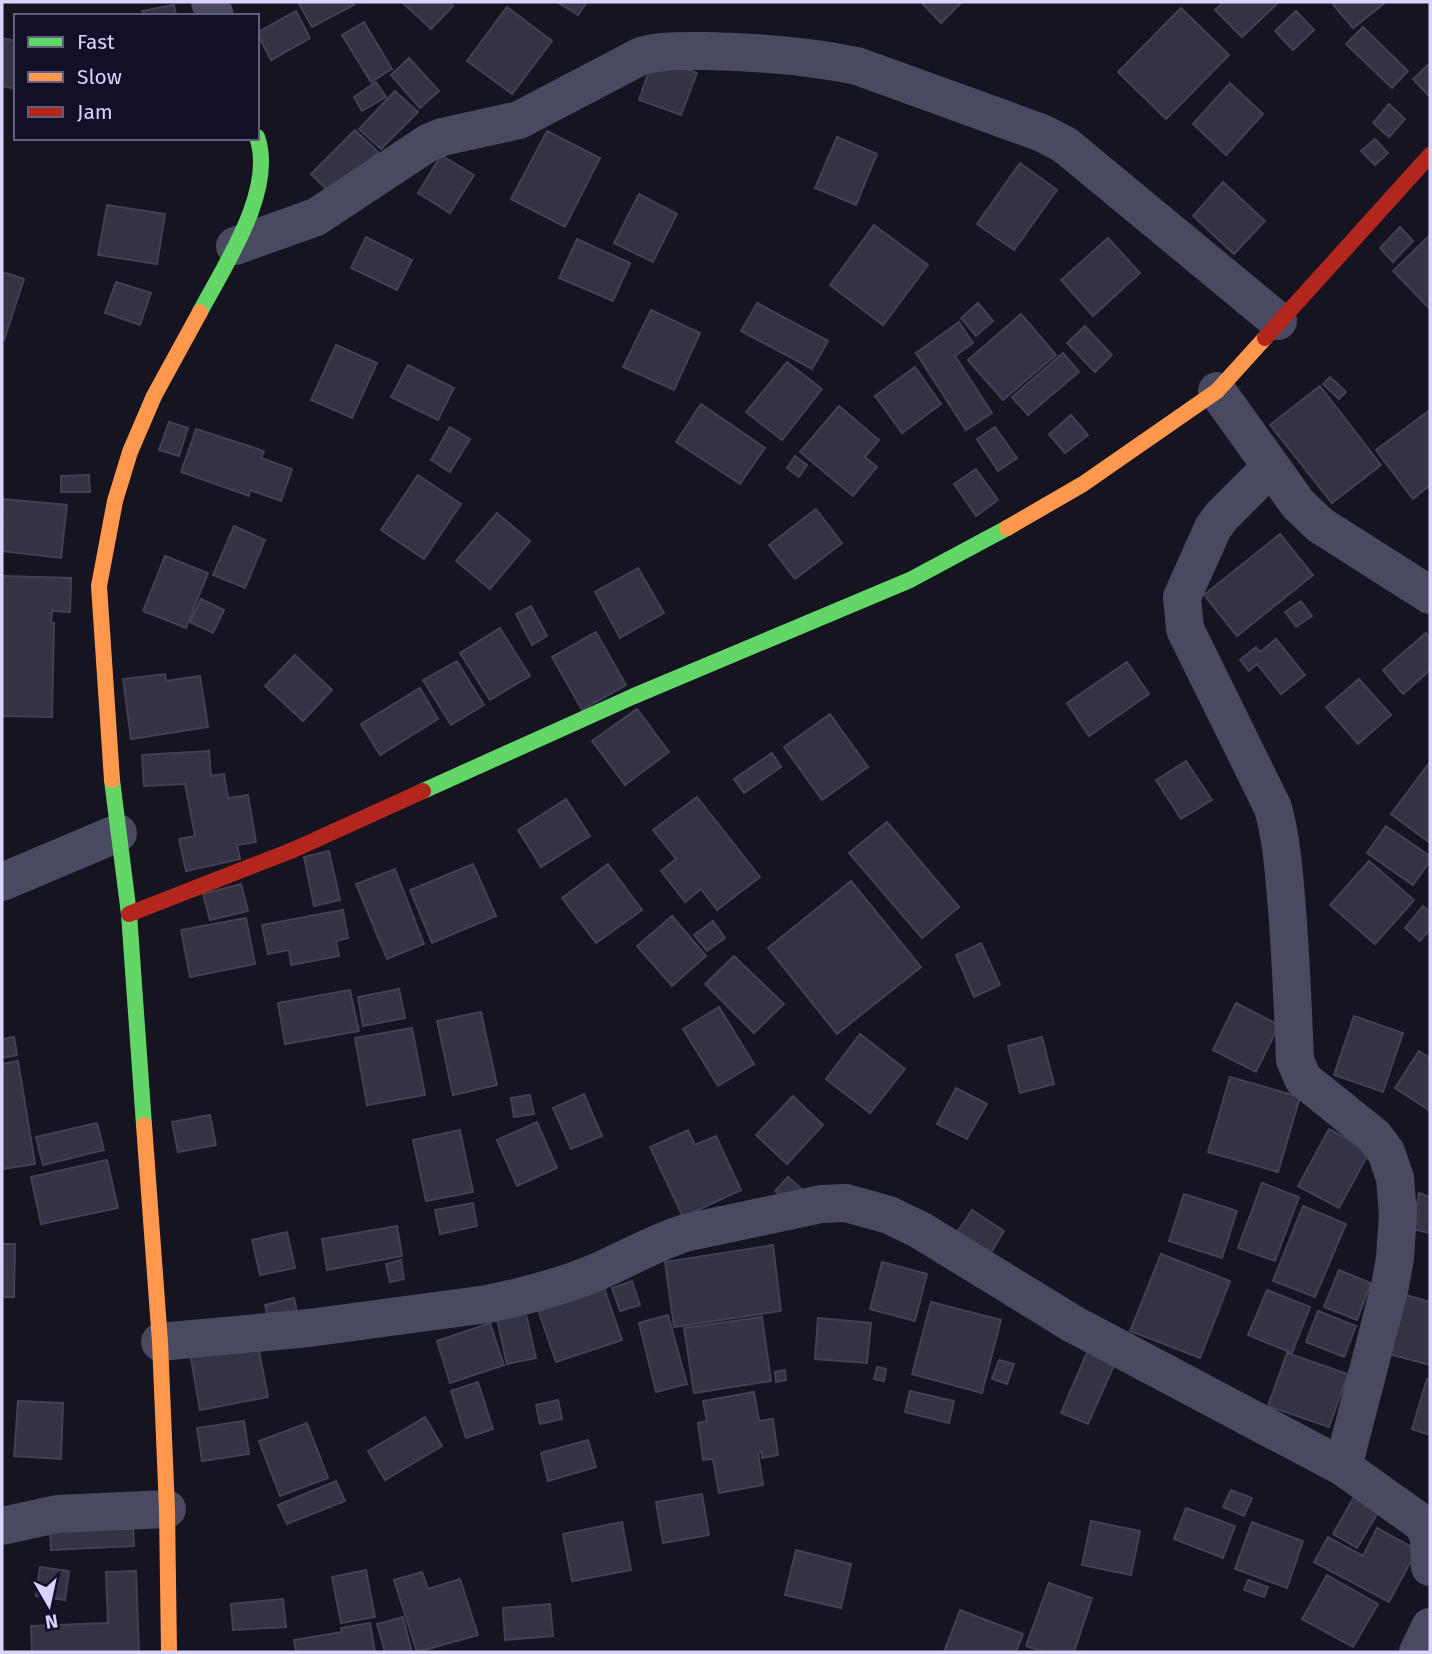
<svg xmlns="http://www.w3.org/2000/svg" width="1432" height="1654" font-family="'Fira Sans',sans-serif">
<style>
.building{fill:#343243;stroke:#433f54;stroke-width:2}
.lines{fill:none;stroke-linecap:round;stroke-linejoin:round}
.street{stroke:#4a4962;stroke-width:38}
.fast{stroke:#63d668;stroke-width:16}
.slow{stroke:#ff974d;stroke-width:16}
.jam{stroke:#b3261e;stroke-width:16}
</style>
<rect width="100%" height="100%" fill="#161421"/>
<path class="building" d="M 298,2 L 352,2 L 354,5 L 312,27 Z
M 402,2 L 448,2 L 453,6 L 431,29 Z
M 557,2 L 587,2 L 578,15 Z
M 921,2 L 962,2 L 941,23 Z
M 1224,2 L 1279,2 L 1242,37 L 1215,10 Z
M 1331,2 L 1386,2 L 1353,28 Z
M 174,5 L 176,16 L 143,16 L 142,11 Z
M 507,7 L 552,41 L 512,94 L 467,61 Z
M 1181,8 L 1229,55 L 1166,119 L 1118,72 Z
M 296,11 L 310,38 L 271,60 L 257,33 Z
M 1296,11 L 1314,30 L 1293,50 L 1275,31 Z
M 364,22 L 392,69 L 371,82 L 342,35 Z
M 1363,27 L 1408,71 L 1392,88 L 1346,44 Z
M 2,38 L 16,41 L 16,89 L 2,86 Z
M 654,57 L 697,73 L 681,115 L 639,100 Z
M 409,58 L 439,91 L 420,108 L 391,75 Z
M 1430,63 L 1430,93 L 1428,95 L 1413,79 Z
M 376,82 L 386,97 L 362,111 L 354,97 Z
M 1230,83 L 1263,114 L 1226,155 L 1193,124 Z
M 395,91 L 418,112 L 381,149 L 359,129 Z
M 1389,104 L 1405,119 L 1389,137 L 1373,123 Z
M 355,130 L 378,152 L 334,197 L 311,174 Z
M 547,131 L 600,158 L 565,227 L 511,199 Z
M 837,137 L 877,154 L 856,205 L 815,188 Z
M 1375,139 L 1388,153 L 1375,165 L 1361,151 Z
M 441,155 L 474,175 L 450,213 L 418,193 Z
M 1020,163 L 1057,190 L 1014,250 L 977,224 Z
M 1223,182 L 1265,221 L 1234,254 L 1193,216 Z
M 639,194 L 677,214 L 653,262 L 614,243 Z
M 107,205 L 165,214 L 157,264 L 98,255 Z
M 874,225 L 928,265 L 883,325 L 830,285 Z
M 1400,227 L 1413,241 L 1393,262 L 1380,248 Z
M 1430,235 L 1430,309 L 1393,271 Z
M 366,237 L 412,260 L 397,290 L 351,268 Z
M 1108,238 L 1140,273 L 1093,316 L 1061,280 Z
M 577,239 L 630,263 L 613,301 L 559,278 Z
M 2,272 L 24,279 L 4,340 L 2,339 Z
M 116,282 L 151,293 L 140,325 L 105,313 Z
M 757,303 L 828,341 L 812,369 L 741,331 Z
M 978,303 L 993,321 L 976,336 L 961,318 Z
M 651,310 L 700,333 L 674,390 L 623,367 Z
M 1021,314 L 1056,355 L 1003,400 L 968,360 Z
M 959,322 L 973,343 L 955,356 L 992,413 L 966,430 L 916,353 Z
M 1085,326 L 1112,355 L 1095,372 L 1067,343 Z
M 336,345 L 377,363 L 352,418 L 311,400 Z
M 1063,353 L 1079,372 L 1028,415 L 1012,397 Z
M 787,362 L 822,389 L 782,440 L 746,412 Z
M 408,365 L 454,388 L 438,420 L 391,397 Z
M 915,367 L 941,404 L 902,433 L 875,396 Z
M 1330,377 L 1346,392 L 1339,399 L 1323,384 Z
M 1320,386 L 1381,465 L 1332,503 L 1270,425 Z
M 701,404 L 765,448 L 740,484 L 676,442 Z
M 839,406 L 879,440 L 865,457 L 877,467 L 853,496 L 800,452 Z
M 1430,410 L 1430,485 L 1413,499 L 1376,450 Z
M 1071,415 L 1088,435 L 1065,453 L 1049,434 Z
M 169,422 L 188,428 L 179,456 L 159,450 Z
M 450,427 L 470,439 L 450,472 L 431,460 Z
M 995,427 L 1017,458 L 998,471 L 977,439 Z
M 196,429 L 264,451 L 261,458 L 292,469 L 281,501 L 250,490 L 249,496 L 181,472 Z
M 795,456 L 807,465 L 799,477 L 787,468 Z
M 976,469 L 998,500 L 976,516 L 954,484 Z
M 89,475 L 90,492 L 61,492 L 61,476 Z
M 418,475 L 461,504 L 424,559 L 381,530 Z
M 3,499 L 67,505 L 61,558 L 2,551 Z
M 816,509 L 842,543 L 795,579 L 769,545 Z
M 497,513 L 530,541 L 490,589 L 456,561 Z
M 234,526 L 265,540 L 245,588 L 213,575 Z
M 1280,534 L 1313,575 L 1237,636 L 1204,595 Z
M 165,556 L 208,573 L 186,628 L 143,611 Z
M 638,568 L 664,613 L 620,638 L 595,592 Z
M 2,576 L 71,578 L 70,612 L 52,611 L 51,623 L 54,623 L 52,717 L 2,716 Z
M 201,599 L 224,610 L 213,633 L 190,622 Z
M 1301,601 L 1312,616 L 1296,627 L 1285,612 Z
M 531,606 L 547,636 L 532,645 L 516,614 Z
M 500,628 L 530,676 L 490,700 L 460,653 Z
M 596,632 L 626,685 L 582,710 L 552,657 Z
M 1426,633 L 1430,638 L 1430,670 L 1403,694 L 1383,670 Z
M 1276,639 L 1305,675 L 1281,694 L 1257,664 L 1249,671 L 1240,660 L 1256,647 L 1260,652 Z
M 295,655 L 332,690 L 303,721 L 265,686 Z
M 457,661 L 484,705 L 451,725 L 423,680 Z
M 1127,662 L 1149,694 L 1089,736 L 1067,703 Z
M 165,674 L 166,681 L 200,676 L 208,727 L 131,739 L 123,679 Z
M 1359,679 L 1391,715 L 1358,744 L 1326,707 Z
M 420,688 L 438,719 L 380,755 L 361,724 Z
M 637,709 L 669,752 L 625,785 L 592,741 Z
M 830,714 L 868,767 L 822,800 L 784,747 Z
M 209,751 L 211,776 L 224,774 L 228,798 L 248,795 L 256,842 L 237,845 L 240,859 L 186,871 L 179,839 L 195,836 L 185,784 L 144,786 L 142,755 Z
M 772,753 L 781,767 L 744,793 L 734,779 Z
M 1186,761 L 1212,800 L 1181,819 L 1156,780 Z
M 1430,762 L 1430,843 L 1391,814 Z
M 697,797 L 760,877 L 717,910 L 701,889 L 685,902 L 661,871 L 676,859 L 653,830 Z
M 566,799 L 590,836 L 541,867 L 518,830 Z
M 887,822 L 959,907 L 922,938 L 849,853 Z
M 1386,826 L 1430,856 L 1430,861 L 1413,885 L 1367,853 Z
M 329,851 L 340,900 L 314,906 L 304,857 Z
M 1369,861 L 1414,900 L 1375,944 L 1330,905 Z
M 473,864 L 496,916 L 432,943 L 410,890 Z
M 608,864 L 642,910 L 596,943 L 562,898 Z
M 395,869 L 424,944 L 387,959 L 356,884 Z
M 851,881 L 921,967 L 837,1034 L 768,948 Z
M 241,884 L 248,911 L 210,920 L 203,894 Z
M 1423,906 L 1430,912 L 1430,929 L 1420,941 L 1405,928 Z
M 343,910 L 348,938 L 336,941 L 339,956 L 291,965 L 289,950 L 268,954 L 262,925 Z
M 672,916 L 706,956 L 672,986 L 637,946 Z
M 246,918 L 255,964 L 190,977 L 181,930 Z
M 713,921 L 725,938 L 707,951 L 694,935 Z
M 981,943 L 1000,985 L 974,997 L 956,955 Z
M 734,956 L 784,1004 L 754,1033 L 705,984 Z
M 399,989 L 405,1018 L 363,1026 L 358,997 Z
M 350,990 L 359,1031 L 285,1044 L 278,1003 Z
M 1236,1003 L 1279,1025 L 1256,1072 L 1213,1050 Z
M 719,1007 L 754,1064 L 718,1086 L 683,1029 Z
M 481,1012 L 497,1085 L 453,1095 L 437,1021 Z
M 1354,1016 L 1403,1033 L 1383,1092 L 1334,1075 Z
M 412,1028 L 425,1095 L 367,1105 L 355,1038 Z
M 860,1034 L 905,1069 L 870,1113 L 826,1079 Z
M 14,1037 L 17,1055 L 2,1058 L 2,1039 Z
M 1042,1037 L 1054,1084 L 1020,1093 L 1008,1046 Z
M 1419,1051 L 1430,1058 L 1430,1111 L 1395,1088 Z
M 18,1061 L 35,1164 L 2,1169 L 2,1064 Z
M 1230,1077 L 1300,1097 L 1278,1172 L 1208,1152 Z
M 956,1088 L 987,1104 L 967,1139 L 937,1124 Z
M 584,1094 L 602,1136 L 571,1149 L 553,1108 Z
M 530,1095 L 534,1114 L 514,1117 L 511,1098 Z
M 793,1096 L 823,1125 L 787,1164 L 756,1135 Z
M 210,1115 L 216,1145 L 178,1152 L 172,1122 Z
M 537,1122 L 557,1168 L 517,1186 L 497,1140 Z
M 97,1123 L 104,1150 L 43,1165 L 36,1137 Z
M 1329,1129 L 1370,1151 L 1339,1208 L 1298,1186 Z
M 460,1130 L 473,1192 L 426,1201 L 413,1140 Z
M 688,1130 L 695,1145 L 716,1136 L 741,1190 L 683,1217 L 650,1147 Z
M 107,1160 L 118,1208 L 41,1224 L 31,1177 Z
M 788,1177 L 803,1190 L 791,1204 L 775,1191 Z
M 1262,1183 L 1299,1197 L 1275,1261 L 1238,1248 Z
M 1419,1193 L 1430,1197 L 1430,1233 L 1412,1229 Z
M 1184,1194 L 1237,1211 L 1222,1258 L 1169,1241 Z
M 473,1203 L 477,1226 L 440,1234 L 435,1210 Z
M 1303,1206 L 1346,1224 L 1315,1297 L 1273,1281 Z
M 972,1210 L 1004,1231 L 989,1256 L 956,1234 Z
M 397,1226 L 402,1256 L 327,1270 L 322,1239 Z
M 287,1232 L 295,1268 L 260,1275 L 252,1240 Z
M 2,1244 L 15,1244 L 14,1297 L 2,1297 Z
M 773,1245 L 781,1311 L 674,1327 L 665,1262 Z
M 1161,1254 L 1230,1281 L 1200,1358 L 1130,1331 Z
M 401,1260 L 404,1279 L 390,1282 L 386,1264 Z
M 882,1262 L 927,1274 L 915,1321 L 870,1309 Z
M 1339,1270 L 1371,1283 L 1357,1320 L 1324,1307 Z
M 601,1279 L 622,1340 L 556,1362 L 535,1301 Z
M 632,1281 L 640,1305 L 620,1311 L 612,1288 Z
M 1267,1290 L 1310,1307 L 1292,1353 L 1248,1335 Z
M 1406,1295 L 1430,1302 L 1430,1365 L 1389,1354 Z
M 294,1298 L 298,1315 L 269,1323 L 265,1305 Z
M 931,1302 L 1001,1320 L 982,1393 L 912,1374 Z
M 525,1310 L 536,1358 L 507,1364 L 496,1315 Z
M 1318,1311 L 1356,1326 L 1344,1357 L 1306,1342 Z
M 668,1315 L 687,1384 L 656,1392 L 639,1323 Z
M 762,1317 L 771,1381 L 694,1393 L 684,1328 Z
M 818,1318 L 871,1323 L 867,1363 L 815,1359 Z
M 490,1323 L 504,1365 L 450,1383 L 437,1341 Z
M 257,1341 L 268,1397 L 200,1410 L 190,1353 Z
M 1088,1350 L 1116,1361 L 1088,1424 L 1061,1413 Z
M 1287,1353 L 1348,1374 L 1329,1427 L 1268,1406 Z
M 999,1360 L 1014,1364 L 1007,1384 L 992,1379 Z
M 877,1367 L 886,1369 L 884,1381 L 874,1379 Z
M 785,1370 L 786,1380 L 776,1382 L 775,1372 Z
M 1427,1379 L 1430,1380 L 1430,1435 L 1412,1429 Z
M 478,1382 L 493,1429 L 466,1438 L 451,1391 Z
M 910,1391 L 954,1401 L 949,1423 L 905,1412 Z
M 754,1392 L 759,1421 L 773,1419 L 778,1455 L 762,1458 L 762,1452 L 758,1453 L 763,1485 L 719,1493 L 713,1459 L 703,1460 L 698,1423 L 707,1421 L 703,1401 Z
M 558,1400 L 562,1419 L 540,1424 L 536,1405 Z
M 18,1401 L 63,1403 L 61,1459 L 14,1456 Z
M 425,1417 L 442,1446 L 385,1480 L 368,1451 Z
M 244,1421 L 249,1454 L 202,1461 L 197,1428 Z
M 307,1423 L 328,1478 L 280,1496 L 259,1441 Z
M 588,1440 L 596,1467 L 548,1481 L 541,1453 Z
M 336,1481 L 345,1501 L 287,1524 L 278,1505 Z
M 1231,1490 L 1252,1498 L 1244,1516 L 1223,1507 Z
M 702,1494 L 709,1535 L 663,1543 L 656,1502 Z
M 1355,1495 L 1380,1509 L 1357,1548 L 1333,1534 Z
M 1186,1508 L 1235,1526 L 1223,1558 L 1174,1539 Z
M 1091,1521 L 1140,1531 L 1131,1575 L 1082,1565 Z
M 622,1522 L 631,1570 L 572,1581 L 563,1534 Z
M 1252,1522 L 1303,1541 L 1287,1588 L 1235,1569 Z
M 133,1524 L 134,1546 L 51,1550 L 50,1529 Z
M 1377,1528 L 1417,1550 L 1389,1602 L 1314,1562 L 1328,1537 L 1363,1556 Z
M 796,1550 L 851,1564 L 841,1608 L 785,1595 Z
M 40,1567 L 69,1571 L 65,1600 L 36,1596 Z
M 366,1570 L 375,1617 L 341,1623 L 332,1577 Z
M 136,1571 L 139,1652 L 32,1652 L 31,1626 L 108,1623 L 106,1572 Z
M 422,1572 L 428,1589 L 460,1579 L 478,1635 L 417,1652 L 394,1580 Z
M 1327,1575 L 1378,1604 L 1353,1647 L 1302,1619 Z
M 1248,1580 L 1268,1587 L 1264,1597 L 1244,1590 Z
M 1049,1583 L 1092,1598 L 1074,1652 L 1044,1652 L 1026,1646 Z
M 283,1599 L 286,1627 L 233,1630 L 231,1604 Z
M 550,1604 L 553,1636 L 505,1640 L 503,1608 Z
M 960,1610 L 1023,1634 L 1016,1652 L 944,1652 Z
M 403,1617 L 412,1652 L 385,1652 L 377,1624 Z
M 370,1623 L 375,1652 L 296,1652 L 294,1640 L 342,1632 L 341,1628 Z"/>
<g class="lines">
<path class="street" d="M 210,2 L 215,16
M 235,246 L 316,217 L 428,143 L 442,137 L 519,120 L 641,56 C 663,50 683,51 706,51 C 756,52 808,56 857,66 L 1042,133 L 1065,145 L 1278,321
M 1217,391 L 1298,504 L 1320,525 L 1430,595
M 1271,467 L 1221,517 L 1213,528 L 1182,597 L 1185,629 L 1273,808 C 1282,841 1284,874 1287,909 C 1291,959 1293,1009 1295,1060 L 1303,1079 L 1374,1136 L 1386,1152 L 1395,1178 L 1398,1214 L 1395,1258 L 1390,1286 L 1343,1467 L 1423,1524 L 1429,1537 L 1430,1567
M 2,882 L 118,833
M 160,1342 L 309,1328 L 487,1304 C 527,1296 569,1285 606,1268 C 632,1256 657,1242 685,1233 L 821,1204 L 846,1203 L 889,1215 L 920,1230 L 1073,1324 L 1343,1467
M 2,1526 L 57,1514 L 167,1509
M 1418,1652 L 1430,1627"/>
<path class="fast" d="M 200,312 C 224,266 276,190 257,137
M 112,780 L 129,914 L 144,1125
M 423,791 L 634,696 L 910,580 L 1007,528"/>
<path class="slow" d="M 1007,528 L 1083,484 L 1217,391 L 1265,338
M 112,780 L 99,586 L 115,501 L 130,452 L 154,396 L 200,312
M 144,1125 L 160,1342 L 167,1509 L 169,1652"/>
<path class="jam" d="M 1265,338 L 1430,155
M 129,914 L 293,850 L 423,791"/>
</g>
<rect width="1432" height="1654" fill="none" stroke="#d9d4ff" stroke-width="7"/>
<rect x="14" y="14" width="245" height="126" fill="#130f26" stroke="#625e7d" stroke-width="2"/>
<rect x="28" y="37" width="35" height="10" fill="#63d668" stroke="#625e7d" stroke-width="2"/>
<text x="77" y="49" font-size="21" fill="#d9d4ff">Fast</text>
<rect x="28" y="72" width="35" height="10" fill="#ff974d" stroke="#625e7d" stroke-width="2"/>
<text x="77" y="84" font-size="21" fill="#d9d4ff">Slow</text>
<rect x="28" y="107" width="35" height="10" fill="#b3261e" stroke="#625e7d" stroke-width="2"/>
<text x="77" y="119" font-size="21" fill="#d9d4ff">Jam</text>
<g transform="translate(49 1605) rotate(171)" stroke="#130f26" stroke-width="5" paint-order="stroke">
<path d="M0-5L12 26L0 18L-12 26Z" fill="#d9d4ff"/>
<text y="-10" font-size="19" font-weight="bold" text-anchor="middle" fill="#d9d4ff">N</text>
</g>
</svg>
